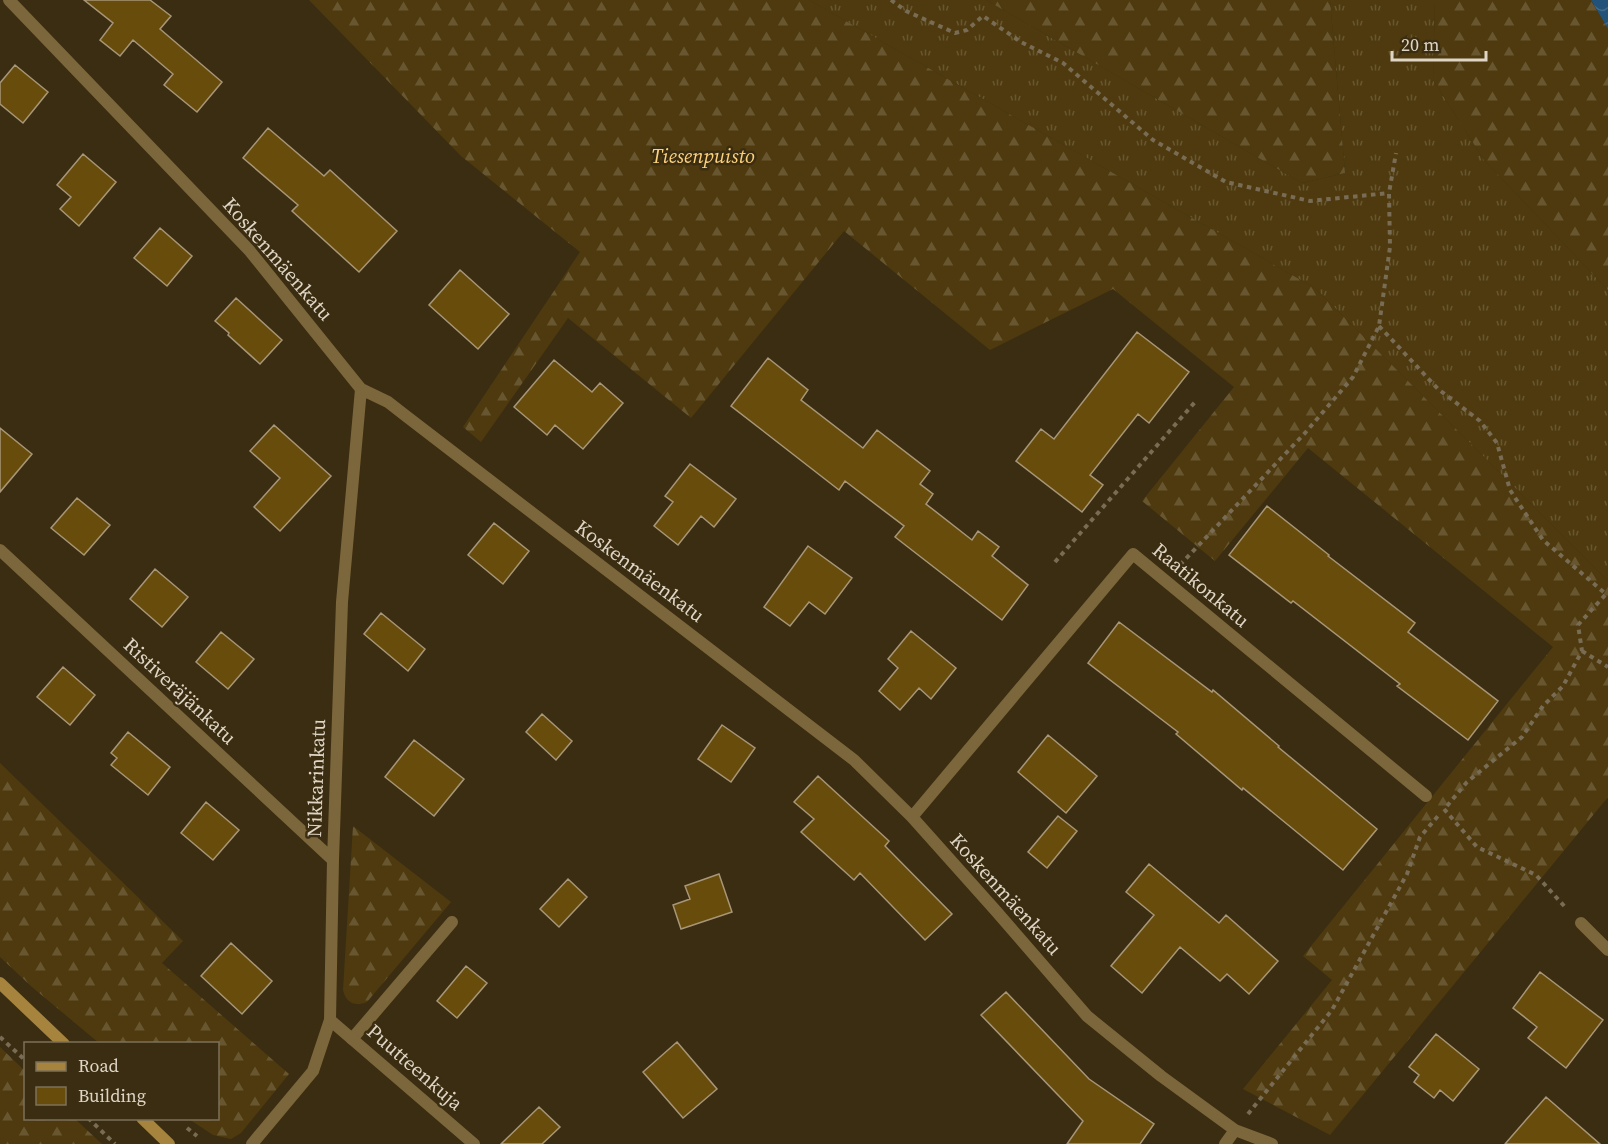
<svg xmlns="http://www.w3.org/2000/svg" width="1608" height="1144" font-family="'Source Serif 4',serif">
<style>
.grass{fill:url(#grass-tufts)}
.forest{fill:url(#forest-firs)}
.water{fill:url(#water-waves)}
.building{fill:#684c0c;stroke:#a79678;stroke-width:1.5}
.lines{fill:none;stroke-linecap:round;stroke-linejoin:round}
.path{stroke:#786c55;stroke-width:4;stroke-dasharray:4.5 4.5;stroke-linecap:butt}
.lane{stroke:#7c663c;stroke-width:12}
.street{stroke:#7c663c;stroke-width:12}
.secondary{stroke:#a6843d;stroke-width:12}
.labels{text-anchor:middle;stroke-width:5;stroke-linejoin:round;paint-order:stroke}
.park-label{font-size:20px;font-style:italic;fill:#fdd27d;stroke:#3b2d11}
.street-label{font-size:20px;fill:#ded5c5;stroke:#3b2d11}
</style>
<defs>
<pattern id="grass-tufts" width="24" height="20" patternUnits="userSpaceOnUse" patternTransform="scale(1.5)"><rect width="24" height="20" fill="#4e3a0e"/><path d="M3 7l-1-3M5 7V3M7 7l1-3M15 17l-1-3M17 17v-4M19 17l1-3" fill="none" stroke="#675630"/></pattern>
<pattern id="forest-firs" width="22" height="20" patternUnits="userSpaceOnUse" patternTransform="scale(1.5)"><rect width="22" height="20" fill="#4e3a0e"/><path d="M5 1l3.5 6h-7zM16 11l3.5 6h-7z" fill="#675630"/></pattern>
<pattern id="water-waves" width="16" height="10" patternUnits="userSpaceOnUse" patternTransform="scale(1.5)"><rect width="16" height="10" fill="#225279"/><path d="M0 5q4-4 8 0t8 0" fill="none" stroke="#426a8b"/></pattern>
</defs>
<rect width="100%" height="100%" fill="#3b2d11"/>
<path class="grass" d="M 809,0 L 986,0 L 1302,183 L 1345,173 L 1330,0 L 1435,0 L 1433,80 L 1484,160 L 1608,290 L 1608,581 L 1315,288 Z"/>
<path class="forest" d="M 309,0 L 809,0 L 1315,288 L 1608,581 L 1608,797 L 1330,1135 L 1243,1089 L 1332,980 L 1303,956 L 1553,647 L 1308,448 L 1215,561 L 1142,501 L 1234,387 L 1113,289 L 990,350 L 844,231 L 691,418 L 568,318 L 481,442 L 463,427 L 580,252 L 461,156 Z
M 986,0 L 1330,0 L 1345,173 L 1302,183 Z
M 1435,0 L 1591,0 L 1608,29 L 1608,290 L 1484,160 L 1433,80 Z
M 0,763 L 183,941 L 162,963 L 289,1074 L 241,1133 L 231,1139 L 213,1135 L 189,1119 L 218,1118 L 218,1044 L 99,1043 L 32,987 L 0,957 Z
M 353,826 L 451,902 L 367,1002 C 355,1007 346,1003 343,990 Z
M 0,1047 L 25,1071 L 26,1118 L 75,1119 L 102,1144 L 0,1144 Z"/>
<path class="water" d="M 1591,0 L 1608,0 L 1608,29 Z"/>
<path class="building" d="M 84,0 L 150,0 L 171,16 L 160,29 L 222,82 L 197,112 L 164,85 L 173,74 L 133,40 L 120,56 L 100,40 L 113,23 Z
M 15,65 L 48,92 L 23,123 L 0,104 L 0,83 Z
M 268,128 L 324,176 L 330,170 L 397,231 L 359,272 L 292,211 L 298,205 L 243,158 Z
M 83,154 L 116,182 L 79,226 L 60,209 L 71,197 L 57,185 Z
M 160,228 L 192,256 L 167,286 L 134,258 Z
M 460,270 L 509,314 L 478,349 L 429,305 Z
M 236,298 L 282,340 L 260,364 L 228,335 L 229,333 L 215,321 Z
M 1137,332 L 1189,372 L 1149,423 L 1138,414 L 1090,475 L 1103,485 L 1082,512 L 1016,461 L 1041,429 L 1054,439 Z
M 768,358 L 808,390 L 801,400 L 863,448 L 877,430 L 930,471 L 920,484 L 933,494 L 926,504 L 972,540 L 978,531 L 999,547 L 992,556 L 1028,585 L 1002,620 L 895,537 L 904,526 L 845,481 L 839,490 L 731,406 Z
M 554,360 L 592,392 L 600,383 L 623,403 L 583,449 L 555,425 L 547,435 L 514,407 Z
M 274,425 L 331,476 L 280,531 L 254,507 L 280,478 L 250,451 Z
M 0,428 L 32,454 L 0,492 Z
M 690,464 L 736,499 L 714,527 L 701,516 L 678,545 L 654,526 L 673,502 L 665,496 Z
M 77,498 L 110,525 L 84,555 L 51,528 Z
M 1267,506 L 1329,555 L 1328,556 L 1415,623 L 1408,632 L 1498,701 L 1468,740 L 1397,686 L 1400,684 L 1293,601 L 1291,603 L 1229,555 Z
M 494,523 L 529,551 L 503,584 L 468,555 Z
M 808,546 L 852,578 L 825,614 L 809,602 L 790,626 L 764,607 Z
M 155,569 L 188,597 L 162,627 L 130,599 Z
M 381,613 L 425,649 L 408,671 L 364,634 Z
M 1119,622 L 1212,692 L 1213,690 L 1279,746 L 1278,747 L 1377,829 L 1343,870 L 1243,788 L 1242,790 L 1176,734 L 1178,732 L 1088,663 Z
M 911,631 L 956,668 L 931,699 L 919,688 L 900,710 L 879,691 L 898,668 L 888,659 Z
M 221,632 L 254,659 L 228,689 L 196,662 Z
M 63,667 L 95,695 L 70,725 L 37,697 Z
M 542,714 L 572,741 L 556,760 L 526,732 Z
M 722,725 L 755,748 L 731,782 L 698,759 Z
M 128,732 L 170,767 L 148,795 L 111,765 L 117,758 L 111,753 Z
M 1048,735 L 1097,776 L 1066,813 L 1018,772 Z
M 414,740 L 464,779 L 434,816 L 385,777 Z
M 818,776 L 889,841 L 885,846 L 952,914 L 925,940 L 860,873 L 854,880 L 801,832 L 814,819 L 794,802 Z
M 206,802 L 239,830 L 213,860 L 181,833 Z
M 1058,816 L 1077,831 L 1047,868 L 1028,852 Z
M 1149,864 L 1219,923 L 1226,915 L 1278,961 L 1249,994 L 1227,974 L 1220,981 L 1180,947 L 1142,993 L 1111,966 L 1154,915 L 1126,892 Z
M 719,874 L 732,912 L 681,929 L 673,905 L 690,899 L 685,886 Z
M 568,879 L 587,897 L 559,927 L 540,909 Z
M 231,943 L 272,981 L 242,1014 L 201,976 Z
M 466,966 L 487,983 L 457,1018 L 437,1001 Z
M 1540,972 L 1603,1020 L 1566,1068 L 1528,1038 L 1537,1027 L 1513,1008 Z
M 1006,992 L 1089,1079 L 1154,1124 L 1140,1144 L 1067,1144 L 1083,1121 L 981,1015 Z
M 1436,1034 L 1479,1069 L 1453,1101 L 1440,1090 L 1434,1098 L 1414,1082 L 1419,1075 L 1409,1067 Z
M 677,1042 L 717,1089 L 683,1118 L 643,1072 Z
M 1546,1097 L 1600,1144 L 1505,1144 Z
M 539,1107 L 560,1127 L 542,1144 L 501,1144 Z"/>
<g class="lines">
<path class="path" d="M 891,0 L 906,11 L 955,33 L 967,30 L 983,16 L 1021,42 L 1063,63 L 1153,140 L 1226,182 L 1310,201 L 1389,193
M 1379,326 L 1438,389 L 1480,421 L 1497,443 L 1510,490 L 1543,540 L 1607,595
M 1055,562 L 1195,402
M 1180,565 L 1305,433 L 1353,377 L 1379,326 L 1390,247 L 1389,193 L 1396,153
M 1582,651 L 1608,667
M 1447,806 L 1467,782 L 1522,737 L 1543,706 L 1563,686 L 1582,651 L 1578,625 L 1606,594
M 1444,809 L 1477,847 L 1536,875 L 1566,908
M 0,1037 L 26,1061
M 1248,1114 L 1332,1010 L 1407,874 L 1420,837 L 1438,816
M 88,1118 L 115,1144
M 187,1128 L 197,1136"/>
<path class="lane" d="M 1581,923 L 1608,950
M 352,1039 L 452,922"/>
<path class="street" d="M 9,0 L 249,250 L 361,389 L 388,402 L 406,416 L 854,760 L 912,817 L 996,911 L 1087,1016 L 1161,1076 L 1235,1130 L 1272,1144
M 0,550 L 333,860
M 912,817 L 1133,554 L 1426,796
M 330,1020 L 474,1144
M 252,1144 L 313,1071 L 330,1020 L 333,860 L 342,602 L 361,389
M 1225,1144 L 1235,1130"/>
<path class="secondary" d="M 0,983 L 64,1044
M 142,1118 L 169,1144"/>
</g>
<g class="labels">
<g class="park-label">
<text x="703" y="163">Tiesenpuisto</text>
</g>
<g class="street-label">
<text transform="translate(278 259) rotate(49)" y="7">Koskenmäenkatu</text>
<text transform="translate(640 571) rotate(37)" y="7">Koskenmäenkatu</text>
<text transform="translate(1201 585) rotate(40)" y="7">Raatikonkatu</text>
<text transform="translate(180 691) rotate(43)" y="7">Ristiveräjänkatu</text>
<text transform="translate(316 778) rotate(-88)" y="7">Nikkarinkatu</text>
<text transform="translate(1006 894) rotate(48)" y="7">Koskenmäenkatu</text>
<text transform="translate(415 1067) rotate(41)" y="7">Puutteenkuja</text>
</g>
</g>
<rect x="24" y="1042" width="195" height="78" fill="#3b2d11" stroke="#7c7059" stroke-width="1.5"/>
<rect x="36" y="1062" width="30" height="9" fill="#a6843d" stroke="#7c7059" stroke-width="1.5"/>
<text x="78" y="1072" font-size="18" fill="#ded5c5">Road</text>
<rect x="36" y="1087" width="30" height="18" fill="#684c0c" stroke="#7c7059" stroke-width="1.5"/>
<text x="78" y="1102" font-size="18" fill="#ded5c5">Building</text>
<path d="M1392 51v9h94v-9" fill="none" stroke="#ded5c5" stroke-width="3"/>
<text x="1401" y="51" font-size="18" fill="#ded5c5" stroke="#3b2d11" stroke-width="4.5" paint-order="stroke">20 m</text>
</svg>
